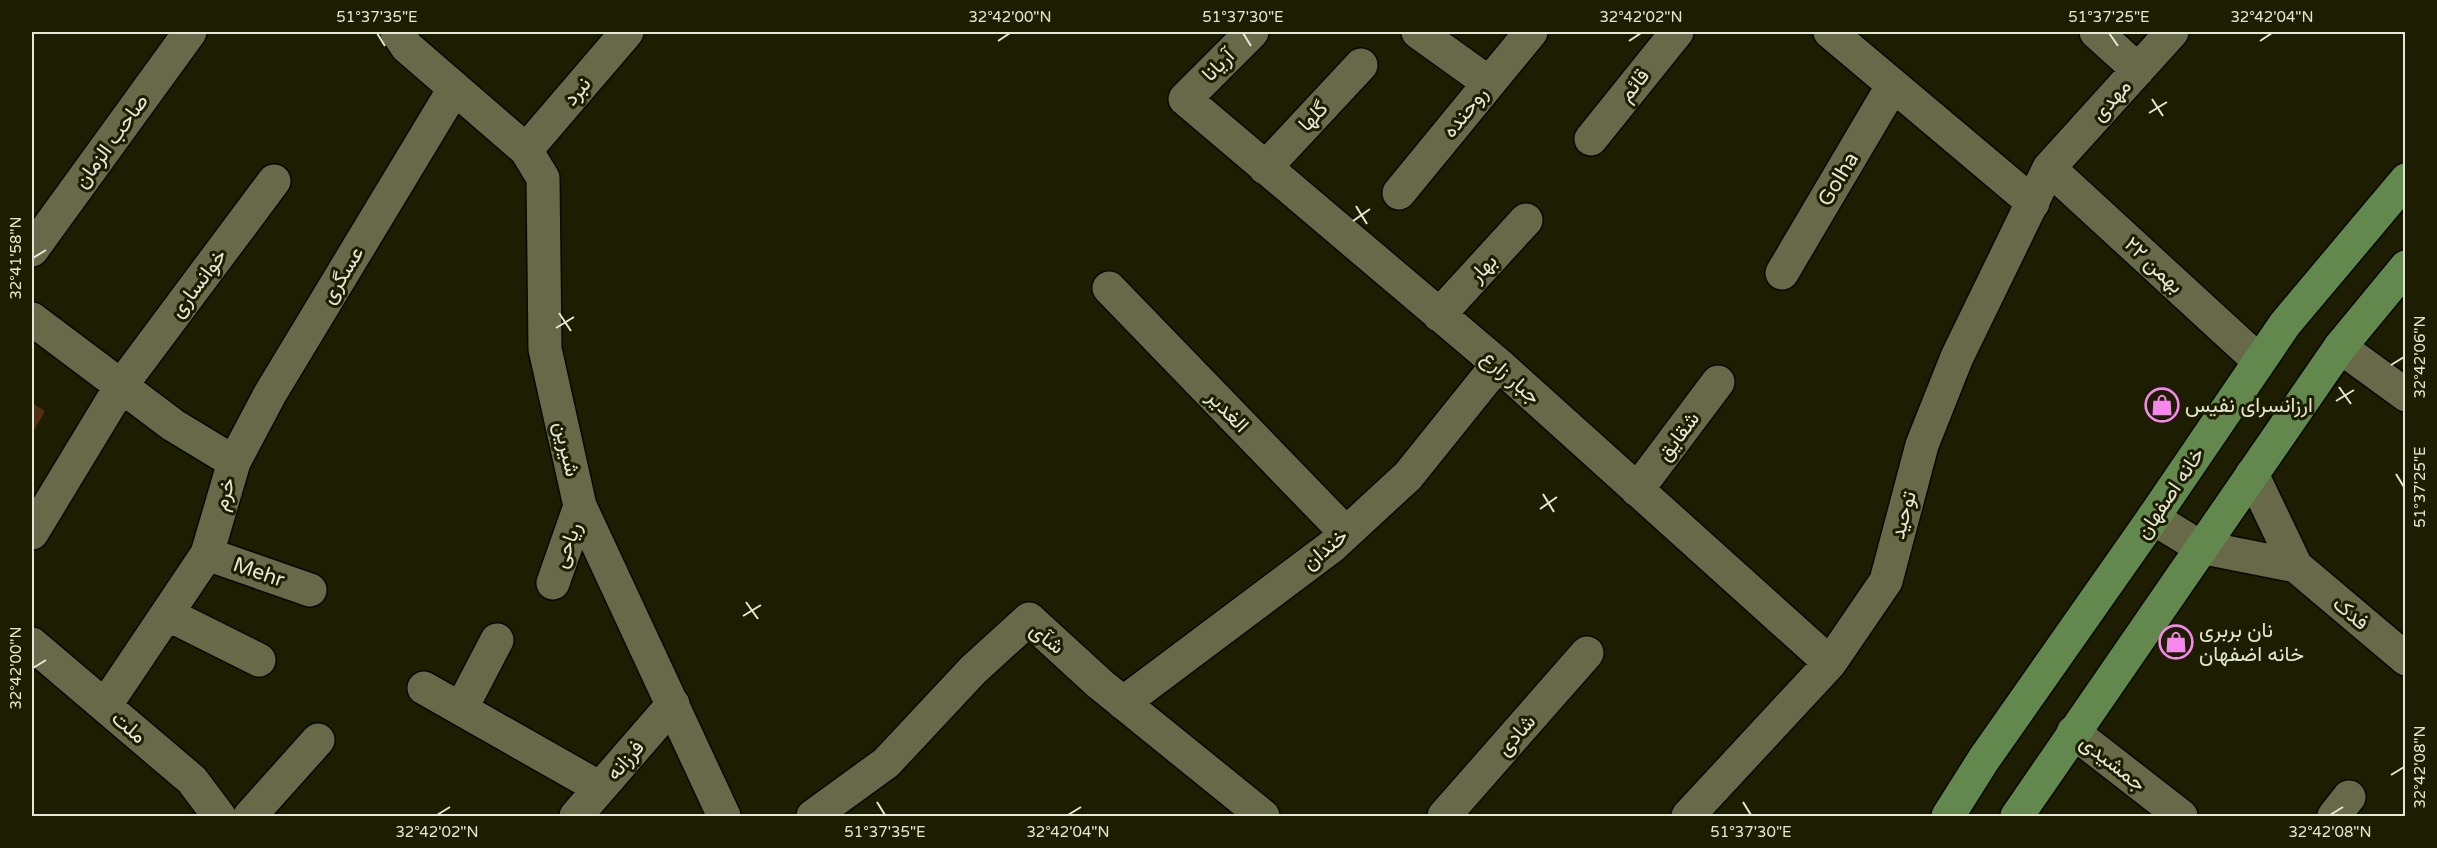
<svg xmlns="http://www.w3.org/2000/svg" width="2437" height="848" font-family="'Varela Round',Vazirmatn,sans-serif">
<style>
.green{fill:#532e11}
.lines{fill:none;stroke-linecap:round;stroke-linejoin:round}
.minor-casing{stroke:#080800;stroke-width:36}
.major-casing{stroke:#080800;stroke-width:36}
.minor{stroke:#676949;stroke-width:33}
.major{stroke:#62884e;stroke-width:33}
.ticks{fill:none;stroke:#e5e7d5;stroke-width:2}
.labels{text-anchor:middle;stroke-width:6;stroke-linejoin:round;paint-order:stroke}
.street-label{font-size:21px;fill:#e5e7d5;stroke:#1d1e01}
.poi-label{font-size:21px;fill:#e5e7d5;stroke:#1d1e01;text-anchor:start}
.neatline{fill:none;stroke:#e5e7d5;stroke-width:2}
.ticks-label{font-size:15px;text-anchor:middle;fill:#e5e7d5}
</style>
<rect width="100%" height="100%" fill="#1d1e01"/>
<path class="green" d="M 32,403 L 45,411 L 32,434 Z"/>
<g class="lines">
<g class="minor-casing">
<path id="minor" d="M 397,32 L 407,47 L 526,150 L 543,178 L 545,349 L 580,506 L 724,816
M 1252,32 L 1185,99 L 1498,364 L 1830,663
M 1418,32 L 1489,83
M 1830,32 L 2033,203
M 2096,32 L 2138,70
M 1591,139 L 1677,32
M 526,150 L 627,32
M 1265,168 L 1361,65
M 2049,168 L 2259,361
M 1399,193 L 1531,32
M 32,250 L 190,32
M 1782,273 L 1893,85
M 1109,288 L 1346,533
M 1439,315 L 1526,220
M 32,319 L 173,425 L 234,462 L 207,554 L 105,706
M 2340,347 L 2406,395
M 234,462 L 270,394 L 454,89
M 2252,474 L 2296,566 L 2406,659
M 1637,490 L 1718,382
M 2153,518 L 2200,547 L 2296,566
M 32,533 L 121,386 L 274,181
M 207,554 L 310,590
M 553,583 L 580,506
M 167,614 L 259,660
M 32,644 L 192,780 L 219,816
M 424,688 L 600,788
M 1123,703 L 1331,547 L 1408,476 L 1498,364
M 461,709 L 497,640
M 2073,732 L 2181,816
M 250,816 L 318,740
M 576,816 L 673,704
M 813,816 L 886,763 L 973,670 L 1029,619 L 1100,684 L 1263,816
M 1444,816 L 1587,653
M 1688,816 L 1830,663 L 1886,581 L 1922,445 L 1957,357 L 2049,168 L 2172,32
M 2334,816 L 2349,797"/>
</g>
<g class="major-casing">
<path id="major" d="M 1948,816 L 1984,759 L 2153,518 L 2285,324 L 2406,180
M 2017,816 L 2340,347 L 2406,267"/>
</g>
<use href="#minor" class="minor"/>
<use href="#major" class="major"/>
</g>
<path class="ticks" d="M 377,33 L 385,46M 1243,33 L 1251,46M 2109,33 L 2118,46M 998,41 L 1010,33M 1629,41 L 1641,33M 2260,41 L 2272,33M 2152,99 L 2163,116M 2149,113 L 2167,102M 1356,206 L 1367,224M 1353,221 L 1370,209M 33,258 L 46,250M 559,313 L 571,331M 556,328 L 574,317M 2391,365 L 2404,357M 2339,387 L 2351,404M 2336,401 L 2354,390M 2396,474 L 2404,487M 1543,494 L 1554,512M 1540,509 L 1557,497M 746,602 L 758,619M 743,616 L 761,605M 33,668 L 46,660M 2391,775 L 2404,767M 877,802 L 885,815M 1743,802 L 1751,815M 437,815 L 450,807M 1068,815 L 1081,807M 2330,815 L 2343,807"/>
<defs>
<g id="shop-ring" transform="scale(1.725)"><circle r="9.5" fill="#1d1e01" stroke="#f688ed" stroke-width="1.5"/><path d="M-5-2.5h2.3a2.7 3.5 0 0 1 5.4 0H5L5.5 6h-11ZM-1.5-2.5h3a1.5 2.3 0 0 0-3 0Z" fill="#f688ed"/></g>
</defs>
<g fill-rule="evenodd">
<use href="#shop-ring" x="2162" y="405"/>
<use href="#shop-ring" x="2176" y="642"/>
</g>
<g class="labels">
<g class="street-label">
<text transform="translate(1218 65) rotate(-45)" y="7">آریانا</text>
<text transform="translate(1634 85) rotate(-51)" y="7">قائم</text>
<text transform="translate(577 91) rotate(-50)" y="7">نبرد</text>
<text transform="translate(2111 100) rotate(-48)" y="7">مهدی</text>
<text transform="translate(1465 112) rotate(-51)" y="7">روحنده</text>
<text transform="translate(1313 116) rotate(-47)" y="7">گلها</text>
<text transform="translate(111 141) rotate(-54)" y="7">صاحب الزمان</text>
<text transform="translate(1838 179) rotate(-59)" y="7">Golha</text>
<text transform="translate(2154 265) rotate(43)" y="7">۲۲ بهمن</text>
<text transform="translate(1483 268) rotate(-47)" y="7">بهار</text>
<text transform="translate(342 275) rotate(-59)" y="7">عسگری</text>
<text transform="translate(198 283) rotate(-53)" y="7">خوانساری</text>
<text transform="translate(1511 377) rotate(41)" y="7">جبار زارع</text>
<text transform="translate(1228 411) rotate(46)" y="7">الغدیر</text>
<text transform="translate(1678 436) rotate(-53)" y="7">شقایق</text>
<text transform="translate(567 449) rotate(77)" y="7">شیرین</text>
<text transform="translate(2170 493) rotate(-56)" y="7">خانه اصفهان</text>
<text transform="translate(224 494) rotate(-74)" y="7">خرم</text>
<text transform="translate(1903 515) rotate(-75)" y="7">توحید</text>
<text transform="translate(567 545) rotate(-70)" y="7">ریاحی</text>
<text transform="translate(1325 549) rotate(-40)" y="7">خندان</text>
<text transform="translate(259 572) rotate(19)" y="7">Mehr</text>
<text transform="translate(2351 613) rotate(40)" y="7">فدک</text>
<text transform="translate(1047 638) rotate(38)" y="7">شآی</text>
<text transform="translate(129 727) rotate(40)" y="7">ملت</text>
<text transform="translate(1516 735) rotate(-49)" y="7">شادی</text>
<text transform="translate(625 760) rotate(-49)" y="7">فرزانه</text>
<text transform="translate(2113 763) rotate(38)" y="7">جمشیدی</text>
</g>
<g class="poi-label">
<text x="2185" y="412">ارزانسرای نفیس</text>
<text x="2199" y="637">نان بربری<tspan x="2199" dy="24">خانه اضفهان</tspan></text>
</g>
</g>
<rect width="2437" height="848" fill="none" stroke="#1d1e01" stroke-width="66"/>
<rect x="33" y="33" width="2371" height="782" class="neatline"/>
<g class="ticks-label">
<text x="377" y="22">51°37'35"E</text>
<text x="1010" y="22">32°42'00"N</text>
<text x="1243" y="22">51°37'30"E</text>
<text x="1641" y="22">32°42'02"N</text>
<text x="2109" y="22">51°37'25"E</text>
<text x="2272" y="22">32°42'04"N</text>
<text transform="translate(16 258) rotate(-90)" y="5">32°41'58"N</text>
<text transform="translate(2420 357) rotate(-90)" y="5">32°42'06"N</text>
<text transform="translate(2420 487) rotate(-90)" y="5">51°37'25"E</text>
<text transform="translate(16 668) rotate(-90)" y="5">32°42'00"N</text>
<text transform="translate(2420 767) rotate(-90)" y="5">32°42'08"N</text>
<text x="437" y="837">32°42'02"N</text>
<text x="885" y="837">51°37'35"E</text>
<text x="1068" y="837">32°42'04"N</text>
<text x="1751" y="837">51°37'30"E</text>
<text x="2330" y="837">32°42'08"N</text>
</g>
</svg>
